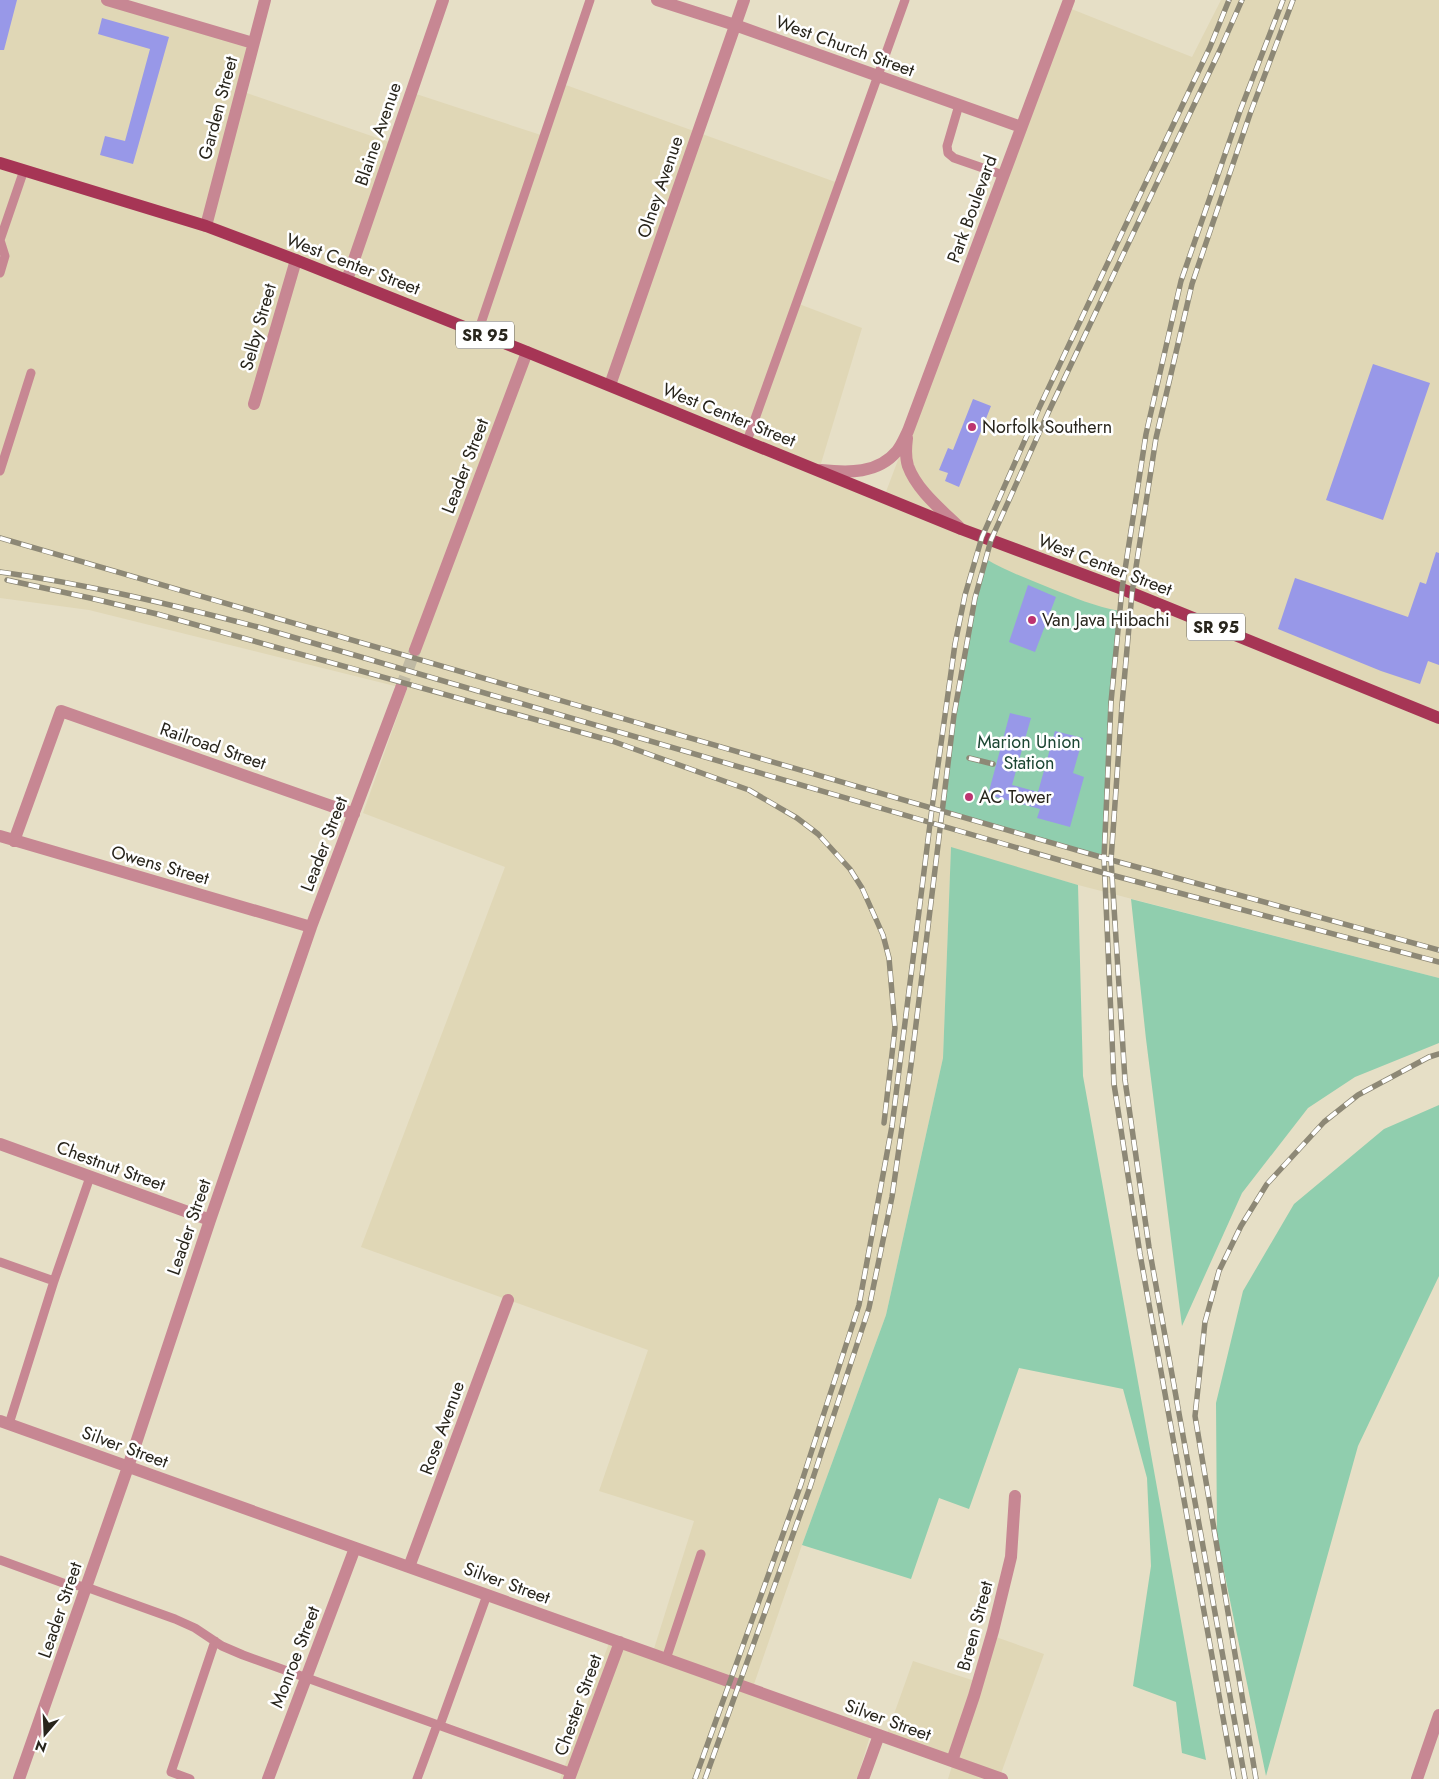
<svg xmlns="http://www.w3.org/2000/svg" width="1439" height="1779" font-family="Jost,sans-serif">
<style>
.built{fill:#e0d7b6}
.green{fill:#90ceae}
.building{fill:#9898e8}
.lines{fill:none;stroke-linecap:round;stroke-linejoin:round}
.street-tunnel{stroke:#c0baa4;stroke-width:12;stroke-dasharray:12 6;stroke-linecap:butt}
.lane{stroke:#c78793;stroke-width:9}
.street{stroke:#c78793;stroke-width:12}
.primary{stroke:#a63555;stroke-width:12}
.rail-casing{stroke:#8d8876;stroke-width:5.5}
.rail{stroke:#fff;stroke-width:4;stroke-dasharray:11;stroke-linecap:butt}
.poi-dot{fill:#bd3470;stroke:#fff;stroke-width:2}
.labels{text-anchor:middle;stroke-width:5;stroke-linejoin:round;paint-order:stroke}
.shield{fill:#fff;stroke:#686660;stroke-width:1}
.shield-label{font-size:16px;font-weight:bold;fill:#28251c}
.street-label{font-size:18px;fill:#28251c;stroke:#fff}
.poi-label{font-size:18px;fill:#28251c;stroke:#fff;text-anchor:start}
.park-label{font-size:18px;fill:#1c4633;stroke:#fff}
</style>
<rect width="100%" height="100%" fill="#e6dfc6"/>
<path class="built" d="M 0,0 L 110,0 L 253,43 L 241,91 L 389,142 L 407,91 L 547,137 L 563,84 L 841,184 L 799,304 L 862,328 L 819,470 L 884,497 L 1069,8 L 1192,57 L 1221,0 L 1439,0 L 1439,978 L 1078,885 L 951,848 L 943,1058 L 886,1315 L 802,1545 L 752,1690 L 870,1736 L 857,1779 L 560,1779 L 609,1643 L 652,1655 L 694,1521 L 599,1491 L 648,1350 L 361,1247 L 505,867 L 363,813 L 407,689 L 89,610 L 0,598 Z
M 990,1635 L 1044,1654 L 999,1779 L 948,1779 L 952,1766 L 884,1742 L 913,1661 L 975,1681 Z"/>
<path class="green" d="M 986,559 C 1006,571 1028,579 1050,588 C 1073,597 1096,607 1120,611 L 1111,702 L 1104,858 L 942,810 C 953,726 963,641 986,559 Z
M 951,847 L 1078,885 L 1083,1076 L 1206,1760 L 1182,1753 L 1176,1702 L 1133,1686 L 1151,1566 L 1147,1478 L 1123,1389 L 1019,1368 L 969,1509 L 939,1498 L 911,1579 L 802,1545 L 886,1315 L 943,1058 Z
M 1131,899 L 1439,978 L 1439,1043 L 1355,1077 L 1308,1108 L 1242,1193 L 1182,1326 L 1146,1039 Z
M 1439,1105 L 1439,1276 L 1358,1446 L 1266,1776 L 1217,1537 L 1216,1403 L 1243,1291 L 1294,1204 L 1384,1129 Z"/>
<path class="building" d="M 0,0 L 17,0 L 4,50 L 0,50 Z
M 102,18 L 169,37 L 133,164 L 100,155 L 105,136 L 125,141 L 150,49 L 98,34 Z
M 1373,364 L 1430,383 L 1383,520 L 1326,500 Z
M 973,399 L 991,406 L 959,487 L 945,481 L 948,473 L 939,470 L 948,448 L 953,450 Z
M 1436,552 L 1439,553 L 1439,665 L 1428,661 L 1420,684 L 1381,671 L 1278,629 L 1295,578 L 1408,617 L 1420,582 L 1426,584 Z
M 1028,585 L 1056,597 L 1035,652 L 1009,642 Z
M 1010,713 L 1031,718 L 1012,785 L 1038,792 L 1055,731 L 1083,738 L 1073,773 L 1084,777 L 1070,827 L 1037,818 L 1040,809 L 988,795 Z"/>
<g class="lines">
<path class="street-tunnel" d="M 401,688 L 415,650"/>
<path class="lane" d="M 959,105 L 947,146 L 948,153 L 954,158 L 1003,175
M 0,273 L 5,256 L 0,240 L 24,170
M 478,332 L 590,0
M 747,441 L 905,0
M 0,471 L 31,373
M 0,1262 L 54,1281 L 9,1424
M 54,1281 L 90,1177
M 0,1560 L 63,1583 L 86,1587 L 175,1619 L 195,1628 L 222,1646 L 243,1655 L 572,1773
M 666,1659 L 701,1554
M 440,1725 L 487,1595
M 190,1779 L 171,1772 L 215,1641
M 417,1779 L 437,1725"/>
<path class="street" d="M 107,0 L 253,43
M 657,0 L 735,25 L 1021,127
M 206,226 L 265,0
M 347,280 L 443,0
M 610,385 L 744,0
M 254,404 L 296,260
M 907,438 C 906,446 905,457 908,466 C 917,491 943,511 961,529
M 821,470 C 848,473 878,474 897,451 C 902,445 905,437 908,431 L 1069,0
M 415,650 L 527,352
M 0,836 L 311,927
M 14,841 L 61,711 L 354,814
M 0,1144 L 210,1220
M 0,1421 L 1002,1779
M 409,1567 L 508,1300
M 952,1761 L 974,1696 L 993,1631 L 1011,1557 L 1015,1496
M 19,1779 L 128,1467 L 210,1220 L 311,927 L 401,688
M 268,1779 L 355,1548
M 569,1779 L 620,1642
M 863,1779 L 879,1735
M 1417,1779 L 1439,1715"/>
<path class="primary" d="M 0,163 L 206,226 L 296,260 L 527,352 L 961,529 L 1122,589 L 1439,718"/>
<g class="rail-casing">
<path id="rail" d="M 0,538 L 1104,858 L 1439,950
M 0,572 C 87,584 173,605 258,627 L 1104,873 L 1439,962
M 7,580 L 90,598 L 157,614 L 612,741 L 749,790 L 797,818 L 818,834 L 850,869 L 862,888 L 883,935 L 889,958 L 895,1028 L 884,1123
M 969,758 L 993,764
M 695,1779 L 801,1484 L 859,1305 L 892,1126 L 932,808 L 955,644 L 965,595 L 982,537 L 1040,406 L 1210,47 L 1229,0
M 705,1779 L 810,1487 L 869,1308 L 892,1197 L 911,1065 L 954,715 L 975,598 L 991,540 L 1049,411 L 1220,50 L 1242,0
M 1234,1779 L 1140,1254 L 1114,1084 L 1104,858 L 1111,702 L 1122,589 L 1146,434 L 1181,281 L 1240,111 L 1283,0
M 1245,1779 L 1149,1247 L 1125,1080 L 1111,860 L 1122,705 L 1132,593 L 1156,438 L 1192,284 L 1250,114 L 1293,0
M 1256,1779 L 1195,1416 L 1205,1322 L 1219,1271 L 1241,1226 L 1267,1184 L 1324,1122 L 1358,1095 L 1429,1057 L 1439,1054"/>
</g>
<use href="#rail" class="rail"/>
</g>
<g class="poi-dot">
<circle cx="972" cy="427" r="5"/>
<circle cx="1032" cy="620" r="5"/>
<circle cx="969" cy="797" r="5"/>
</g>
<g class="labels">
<g class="shield">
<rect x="456" y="321.5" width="58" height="27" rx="4"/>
<rect x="1187" y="613.5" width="58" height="27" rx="4"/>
</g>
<g class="shield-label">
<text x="485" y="341">SR 95</text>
<text x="1216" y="633">SR 95</text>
</g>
<g class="street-label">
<text transform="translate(845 46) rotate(20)" y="6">West Church Street</text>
<text transform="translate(218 108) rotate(-75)" y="6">Garden Street</text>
<text transform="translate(378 134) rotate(-71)" y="6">Blaine Avenue</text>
<text transform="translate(660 187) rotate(-71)" y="6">Olney Avenue</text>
<text transform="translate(972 209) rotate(-70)" y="6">Park Boulevard</text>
<text transform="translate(353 264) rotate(21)" y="6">West Center Street</text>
<text transform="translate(258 327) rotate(-74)" y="6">Selby Street</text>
<text transform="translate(729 415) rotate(22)" y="6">West Center Street</text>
<text transform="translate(465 466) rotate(-69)" y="6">Leader Street</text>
<text transform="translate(1105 565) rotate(21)" y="6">West Center Street</text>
<text transform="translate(213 746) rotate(19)" y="6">Railroad Street</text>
<text transform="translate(324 844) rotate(-69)" y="6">Leader Street</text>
<text transform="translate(160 865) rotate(16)" y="6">Owens Street</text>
<text transform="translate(111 1166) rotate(20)" y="6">Chestnut Street</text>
<text transform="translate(189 1227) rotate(-71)" y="6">Leader Street</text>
<text transform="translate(442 1428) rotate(-70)" y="6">Rose Avenue</text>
<text transform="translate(125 1447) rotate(20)" y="6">Silver Street</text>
<text transform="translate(507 1583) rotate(20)" y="6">Silver Street</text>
<text transform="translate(60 1610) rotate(-71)" y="6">Leader Street</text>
<text transform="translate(975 1626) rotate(-75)" y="6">Breen Street</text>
<text transform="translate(295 1657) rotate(-69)" y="6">Monroe Street</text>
<text transform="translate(578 1705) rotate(-70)" y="6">Chester Street</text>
<text transform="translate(888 1720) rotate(20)" y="6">Silver Street</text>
</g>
<g class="poi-label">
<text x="982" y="433">Norfolk Southern</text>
<text x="1042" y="626">Van Java Hibachi</text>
<text x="979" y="803">AC Tower</text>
</g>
<g class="park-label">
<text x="1029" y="748">Marion Union<tspan x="1029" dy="21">Station</tspan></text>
</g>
</g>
<g transform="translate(45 1734) rotate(199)" stroke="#ffffff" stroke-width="4" paint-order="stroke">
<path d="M0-4L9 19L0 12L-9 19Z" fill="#28251c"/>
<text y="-8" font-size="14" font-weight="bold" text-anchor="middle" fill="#28251c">N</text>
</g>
</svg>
